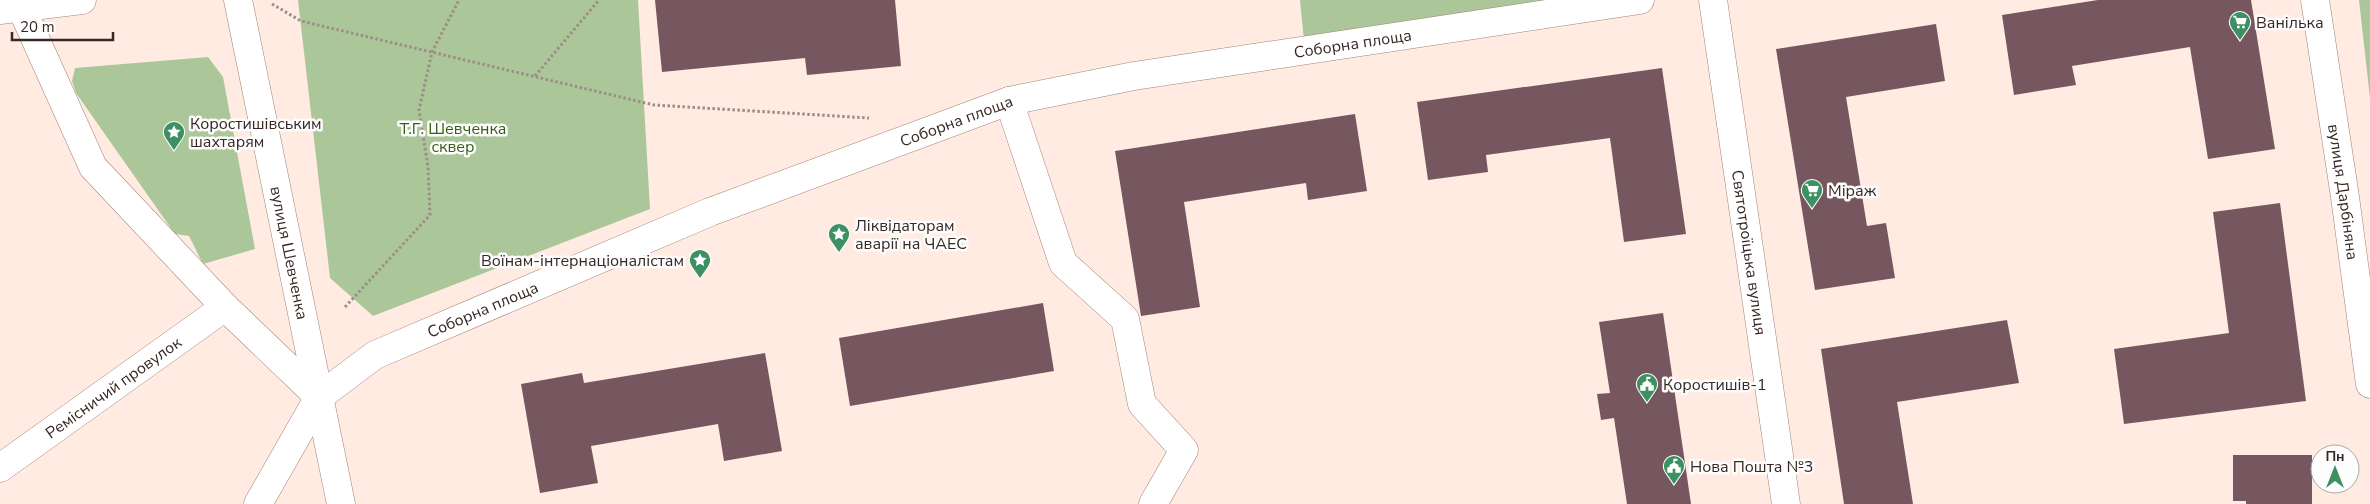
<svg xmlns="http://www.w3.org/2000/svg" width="2370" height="504" font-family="'Nunito Sans',sans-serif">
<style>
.green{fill:#abc79a}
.building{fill:#765760}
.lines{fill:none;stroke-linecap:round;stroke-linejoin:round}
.minor-casing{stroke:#a18376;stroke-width:29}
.path{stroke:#9d8d86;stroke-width:3;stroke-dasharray:2.5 2.5;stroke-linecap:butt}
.minor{stroke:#fff;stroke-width:28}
.labels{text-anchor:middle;stroke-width:5;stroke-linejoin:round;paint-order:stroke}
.poi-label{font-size:16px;fill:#362924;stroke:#fdfdfd;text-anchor:start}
.street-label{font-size:16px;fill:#362924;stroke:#fdfdfd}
.park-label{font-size:16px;fill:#375e13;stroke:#fdfdfd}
</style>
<rect width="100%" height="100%" fill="#ffebe2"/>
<path class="green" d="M 298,0 L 638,0 L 650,209 L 373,316 L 330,278 Z
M 1300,0 L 1562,0 L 1304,41 Z
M 2359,0 L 2370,0 L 2370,98 Z
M 208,57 L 223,77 L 255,249 L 203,264 L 189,236 L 175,234 L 76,93 L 72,81 L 75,68 Z"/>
<path class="building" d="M 655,0 L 895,0 L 901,66 L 807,75 L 805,58 L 662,72 Z
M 2098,0 L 2251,0 L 2275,149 L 2208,159 L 2190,47 L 2072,66 L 2076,85 L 2014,95 L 2002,15 Z
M 1936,24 L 1945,81 L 1846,97 L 1867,226 L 1886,223 L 1895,278 L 1815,290 L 1776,49 Z
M 1662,68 L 1686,234 L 1624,242 L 1610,138 L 1486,155 L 1488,172 L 1428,180 L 1417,102 Z
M 1355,114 L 1367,191 L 1308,200 L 1306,183 L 1184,202 L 1200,307 L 1141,316 L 1115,151 Z
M 2280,203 L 2306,401 L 2124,424 L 2114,349 L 2229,333 L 2213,212 Z
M 1043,303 L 1054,371 L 850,406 L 839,338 Z
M 1663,313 L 1691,504 L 1627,504 L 1614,418 L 1601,420 L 1597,394 L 1610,393 L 1599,322 Z
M 2007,320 L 2019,383 L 1897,402 L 1913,504 L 1844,504 L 1821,349 Z
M 765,353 L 782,451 L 724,461 L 718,424 L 591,446 L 598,483 L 540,493 L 521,384 L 582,373 L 584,383 Z
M 2233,455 L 2312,455 L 2312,504 L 2246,504 L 2246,501 L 2233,501 Z"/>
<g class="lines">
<g class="minor-casing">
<g id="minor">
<path id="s1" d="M 238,0 L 341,504"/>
<path id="s2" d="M 1713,0 L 1786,504"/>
<path id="s3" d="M 2315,0 L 2345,197 L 2370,384"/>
<path d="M 21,7 L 93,167 L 225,307 L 319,397"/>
<path d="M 0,10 L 82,0"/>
<path d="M 1009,101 L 1063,263 L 1125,319 L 1142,404 L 1184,450 L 1153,504"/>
<path id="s4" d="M 0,468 L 225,307"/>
<path id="s5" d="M 258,504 L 319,397 L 375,355 L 710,212 L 1009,101 L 1134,76 L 1640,0"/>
</g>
</g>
<path class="path" d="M 272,4 L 301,21 L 654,105 L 869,118
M 535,76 L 599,0
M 345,307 L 430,215 L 428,167 L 419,110 L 432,52 L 459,0"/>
<use href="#minor" class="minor"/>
</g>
<defs>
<g id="supermarket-pin" transform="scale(1.125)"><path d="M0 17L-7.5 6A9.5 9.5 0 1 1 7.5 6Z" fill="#3c9062" stroke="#fdfdfd"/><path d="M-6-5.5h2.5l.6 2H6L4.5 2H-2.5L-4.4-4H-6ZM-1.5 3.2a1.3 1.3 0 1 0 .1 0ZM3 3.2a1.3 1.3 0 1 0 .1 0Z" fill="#fff"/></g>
<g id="sight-pin" transform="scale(1.125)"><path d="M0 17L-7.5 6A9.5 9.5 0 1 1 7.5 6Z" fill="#3c9062" stroke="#fdfdfd"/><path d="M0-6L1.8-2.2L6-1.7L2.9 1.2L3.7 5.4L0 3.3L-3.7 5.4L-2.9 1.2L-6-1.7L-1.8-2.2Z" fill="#fff"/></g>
<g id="civic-pin" transform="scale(1.125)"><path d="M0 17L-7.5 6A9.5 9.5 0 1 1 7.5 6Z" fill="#3c9062" stroke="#fdfdfd"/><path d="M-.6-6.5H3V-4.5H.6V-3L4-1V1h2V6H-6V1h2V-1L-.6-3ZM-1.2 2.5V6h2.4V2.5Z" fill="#fff"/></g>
</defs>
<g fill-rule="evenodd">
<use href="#supermarket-pin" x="2240" y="22"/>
<use href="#sight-pin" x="174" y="132"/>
<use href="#supermarket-pin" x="1812" y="190"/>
<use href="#sight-pin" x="839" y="234"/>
<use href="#sight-pin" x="700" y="260"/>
<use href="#civic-pin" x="1647" y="384"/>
<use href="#civic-pin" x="1674" y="466"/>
</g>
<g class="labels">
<g class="poi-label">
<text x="2256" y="28">Ванілька</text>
<text x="190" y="129">Коростишівським<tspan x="190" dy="18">шахтарям</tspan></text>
<text x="1828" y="196">Міраж</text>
<text x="855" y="231">Ліквідаторам<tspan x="855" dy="18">аварії на ЧАЕС</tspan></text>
<text x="684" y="266" text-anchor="end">Воїнам-інтернаціоналістам</text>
<text x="1663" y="390">Коростишів-1</text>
<text x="1690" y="472">Нова Пошта №3</text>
</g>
<g class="street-label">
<text dy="6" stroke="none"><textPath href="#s5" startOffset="1225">Соборна площа</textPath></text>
<text dy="6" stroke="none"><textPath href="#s5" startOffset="820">Соборна площа</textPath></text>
<text dy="6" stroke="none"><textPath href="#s3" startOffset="194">вулиця Дарбіняна</textPath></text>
<text dy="6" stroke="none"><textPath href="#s1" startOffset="258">вулиця Шевченка</textPath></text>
<text dy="6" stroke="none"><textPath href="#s2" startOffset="255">Святотроїцька вулиця</textPath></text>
<text dy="6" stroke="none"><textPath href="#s5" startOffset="310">Соборна площа</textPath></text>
<text dy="6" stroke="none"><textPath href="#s4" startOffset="139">Ремісничий провулок</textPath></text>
</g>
<g class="park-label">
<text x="453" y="134">Т.Г. Шевченка<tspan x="453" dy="18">сквер</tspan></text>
</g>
</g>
<g transform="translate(2335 469)"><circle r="24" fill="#fdfdfd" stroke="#ada8a6"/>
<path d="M0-4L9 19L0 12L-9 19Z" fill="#3c9062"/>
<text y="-8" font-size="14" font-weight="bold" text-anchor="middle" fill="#362924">Пн</text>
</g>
<path d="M12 32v8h101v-8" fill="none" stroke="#362924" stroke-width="2.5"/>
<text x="20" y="32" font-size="15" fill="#362924" stroke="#fdfdfd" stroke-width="4" paint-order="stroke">20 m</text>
</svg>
